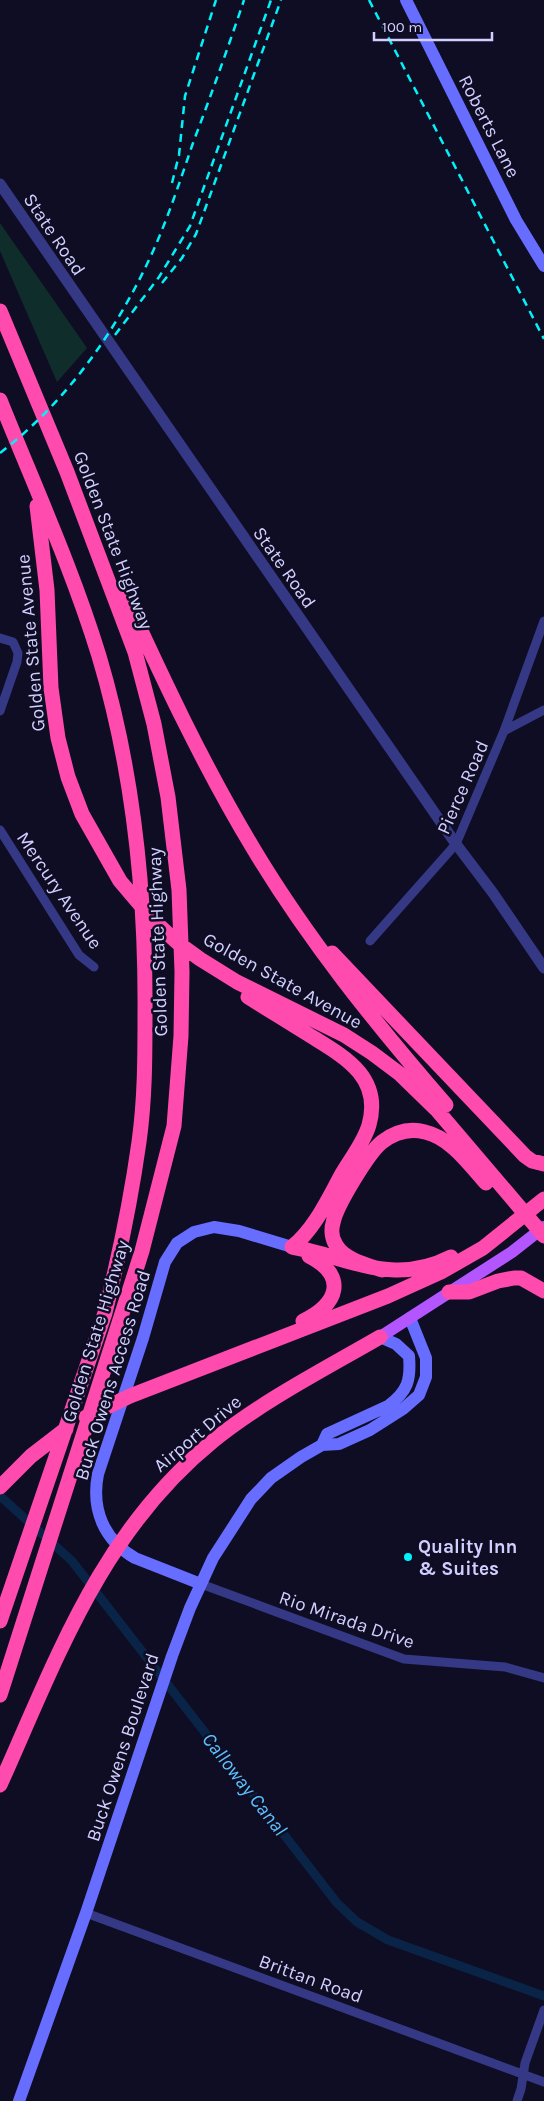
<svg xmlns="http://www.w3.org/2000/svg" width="544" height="2101" font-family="Karla,sans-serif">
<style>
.green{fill:#0f2d2a}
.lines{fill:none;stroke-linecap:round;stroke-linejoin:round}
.canal{stroke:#092446;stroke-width:9}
.minor{stroke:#353884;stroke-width:9}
.tertiary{stroke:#353884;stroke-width:11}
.secondary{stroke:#666dff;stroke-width:12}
.primary{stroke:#b456ff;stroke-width:12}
.motorway{stroke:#ff4aae;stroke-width:15}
.rail{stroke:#00f3fa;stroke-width:2.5;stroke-dasharray:8 6;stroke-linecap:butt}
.poi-dot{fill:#00f3fa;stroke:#0f0d23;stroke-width:2}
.labels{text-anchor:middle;stroke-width:5;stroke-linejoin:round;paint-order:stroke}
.street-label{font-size:19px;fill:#d1cfff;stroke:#0f0d23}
.poi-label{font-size:19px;font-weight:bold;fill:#d1cfff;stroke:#0f0d23;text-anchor:start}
.water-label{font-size:20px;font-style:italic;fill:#5dc0ff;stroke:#0f0d23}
</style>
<rect width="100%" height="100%" fill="#0f0d23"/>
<path class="green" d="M 0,223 L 87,348 L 57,382 L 0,251 Z"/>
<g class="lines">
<path class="canal" d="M 0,1496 L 72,1561 L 337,1903 L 357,1922 L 388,1940 L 544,1996"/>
<path class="minor" d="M 0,638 L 13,642 L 18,653 L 17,662 L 0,711
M 504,731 L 544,710
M 0,830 L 79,955 L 94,967
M 370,941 L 456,844 L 504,731 L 544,621
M 201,1584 L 404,1659 L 505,1667 L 544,1678
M 86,1913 L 544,2082
M 517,2101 L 521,2089 L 525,2063 L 544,2010"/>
<path class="tertiary" d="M 0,184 L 456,844 L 493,893 L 544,968"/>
<path class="secondary" d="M 406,0 L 516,220 L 544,266
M 322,1445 L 327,1434 L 388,1406 C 408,1391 411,1380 409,1356 L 396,1344 L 380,1337
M 201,1584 L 135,1558 C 104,1540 91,1510 98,1474 L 143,1338 L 165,1262 L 177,1243 L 194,1232 L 214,1227 L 239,1231 L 292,1247
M 19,2101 L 86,1913 L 172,1656 L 190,1608 L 213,1558 L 251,1499 L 271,1478 L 301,1457 L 322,1445 L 339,1444 L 370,1430 L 403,1409 L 419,1395 L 426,1377 L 426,1358 L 410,1318"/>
<path class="primary" d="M 380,1337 L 512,1252 L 544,1227"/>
<path class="motorway" d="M 0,311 L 67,472 L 135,652 L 154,724 L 168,797 L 179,890 L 182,972 L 181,1036 L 174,1126 L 142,1251 L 0,1695
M 0,400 C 34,485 72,568 99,656 C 134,773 146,893 145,1015 C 145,1057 145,1099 139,1142 C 131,1199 119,1257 105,1313 L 0,1621
M 37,506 L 47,590 L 51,688 L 58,738 L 68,777 L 82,814 L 120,881 L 154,921 L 178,943 L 200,959 L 237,982 L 344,1035 L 372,1053 L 400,1074 L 436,1109 L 544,1236
M 123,592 C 163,679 203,765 253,848 C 308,940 376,1024 446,1105
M 332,953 L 525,1156 L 532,1161 L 544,1164
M 248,997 C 267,1009 287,1021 306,1033 C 341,1055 383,1075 369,1125 C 364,1142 352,1157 343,1172 C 329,1197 315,1229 292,1247
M 292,1247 C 349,1257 392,1287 451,1257
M 382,1270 C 367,1265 345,1260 336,1245 C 332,1239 331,1230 333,1223 C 336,1206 369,1152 382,1142 C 395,1132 410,1128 425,1132 C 451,1138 469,1164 486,1183
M 449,1292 L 469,1292 L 498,1281 L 514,1278 L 521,1278 L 544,1291
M 303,1321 C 338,1305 348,1276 309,1256
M 86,1417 L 130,1396 L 388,1296 L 441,1272 L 483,1248 L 544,1199
M 0,1487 L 31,1456 L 66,1429
M 0,1785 C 57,1658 101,1532 213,1441 C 264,1400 323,1370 380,1337"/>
<path class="rail" d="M 369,0 L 544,339
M 172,183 L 179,155 L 185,96 L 216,0
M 162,283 L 182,258 L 196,234 L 281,0
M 115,335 L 159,277 L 190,226 L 271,0
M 0,453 C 69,400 119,327 154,249 C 169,215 181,178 193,143 C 211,95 228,48 244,0"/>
</g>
<circle class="poi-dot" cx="408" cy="1557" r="5"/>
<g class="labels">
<g class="street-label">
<text transform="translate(490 126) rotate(63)" y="7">Roberts Lane</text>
<text transform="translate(55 234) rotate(56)" y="7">State Road</text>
<text transform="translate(114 540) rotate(69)" y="7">Golden State Highway</text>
<text transform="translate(285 567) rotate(55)" y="7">State Road</text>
<text transform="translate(30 643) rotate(-95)" y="7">Golden State Avenue</text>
<text transform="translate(462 787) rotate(-66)" y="7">Pierce Road</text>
<text transform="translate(60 890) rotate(56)" y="7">Mercury Avenue</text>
<text transform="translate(157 942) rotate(-92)" y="7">Golden State Highway</text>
<text transform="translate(283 980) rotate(29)" y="7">Golden State Avenue</text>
<text transform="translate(95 1331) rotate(-73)" y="7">Golden State Highway</text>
<text transform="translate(112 1375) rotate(-73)" y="7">Buck Owens Access Road</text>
<text transform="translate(197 1433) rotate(-40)" y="7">Airport Drive</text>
<text transform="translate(347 1619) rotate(19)" y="7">Rio Mirada Drive</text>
<text transform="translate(122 1747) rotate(-72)" y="7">Buck Owens Boulevard</text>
<text transform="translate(311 1978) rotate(20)" y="7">Brittan Road</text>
</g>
<g class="poi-label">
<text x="418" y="1553">Quality Inn<tspan x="418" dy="22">&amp; Suites</tspan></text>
</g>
<g class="water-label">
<text transform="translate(245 1784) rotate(52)" y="7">Calloway Canal</text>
</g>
</g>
<path d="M374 32v8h118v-8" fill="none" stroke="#d1cfff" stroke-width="2.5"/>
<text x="382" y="32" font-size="15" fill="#d1cfff" stroke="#0f0d23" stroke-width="4" paint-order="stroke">100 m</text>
</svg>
